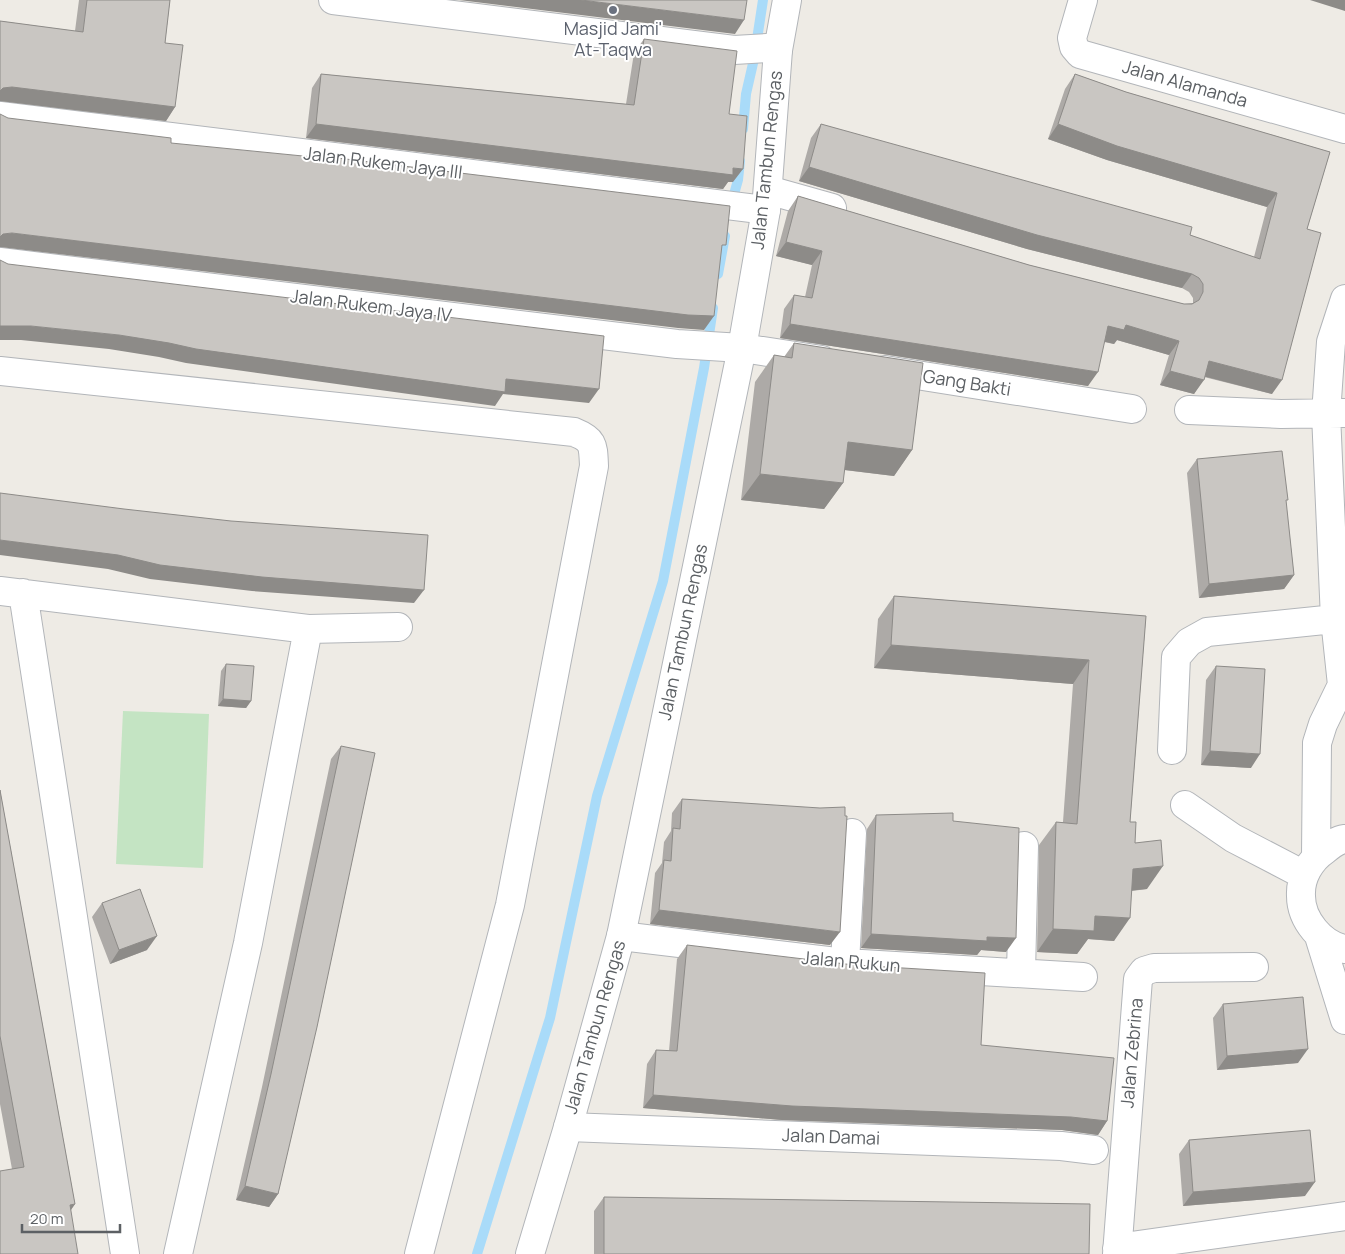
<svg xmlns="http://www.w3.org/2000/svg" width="1345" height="1254" font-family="Manrope,sans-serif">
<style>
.green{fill:#c4e4c3}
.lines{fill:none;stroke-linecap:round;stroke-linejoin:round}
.stream{stroke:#a9dbf9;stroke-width:10}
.minor-casing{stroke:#b2b5b9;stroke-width:30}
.tertiary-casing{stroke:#b2b5b9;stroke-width:30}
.minor{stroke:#fff;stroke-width:28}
.tertiary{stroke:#fff;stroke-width:28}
.wall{fill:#adaaa7}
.shaded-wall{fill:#8d8b88}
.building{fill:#c9c6c2;stroke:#8d8b88}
.worship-dot{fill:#6b7280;stroke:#fff;stroke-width:2}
.labels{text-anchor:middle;stroke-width:4;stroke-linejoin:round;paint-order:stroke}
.worship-label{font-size:18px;fill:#5b616d;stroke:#fff}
.street-label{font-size:18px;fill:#5c6064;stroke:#fff}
</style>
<rect width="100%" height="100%" fill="#eeebe5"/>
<path class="green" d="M 123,711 L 209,714 L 203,868 L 116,864 Z"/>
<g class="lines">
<path class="stream" d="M 743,129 L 746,94 L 754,59 L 763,0
M 731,205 L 738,180 L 740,161
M 718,274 L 725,236
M 477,1254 L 550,1018 L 597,796 L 663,581 L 704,368 L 713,308"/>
<g class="minor-casing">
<path id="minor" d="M 333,0 L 734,50 L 767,48 L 778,50
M 1083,0 L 1072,38 L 1074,47 L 1080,54 L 1345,129
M 0,116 L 766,210
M 768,190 L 832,208
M 0,262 L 677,344 L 742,348 L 822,360
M 1345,299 L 1331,342 L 1326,414 L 1335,619 L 1342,685 L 1345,689
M 885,370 L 1132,409
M 0,371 L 574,432 C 594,440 593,445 594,466 L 510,905 L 419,1254
M 1189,410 L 1281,414 L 1344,413
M 0,591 L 308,629 L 398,627
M 23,593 L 125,1254
M 1172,750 L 1176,657 L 1189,642 L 1207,632 L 1345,618
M 1185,805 L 1233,838 L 1304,875
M 1345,839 C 1337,840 1331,845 1325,850 C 1310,860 1300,878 1301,896 C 1301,920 1322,945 1345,949
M 1316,856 L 1317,743 L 1323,724 L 1342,685
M 621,936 L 845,963 L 1083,977
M 1319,936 L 1345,1020
M 845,963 L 852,833
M 1021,973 L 1024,846
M 568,1127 L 1061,1146 L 1094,1150
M 1117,1248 L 1345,1216
M 178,1254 L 248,943 L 308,629
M 1117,1254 L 1138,979 L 1144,971 L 1154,968 L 1254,967"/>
</g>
<g class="tertiary-casing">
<path id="tertiary" d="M 530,1254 L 568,1127 L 621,936 L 742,348 L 766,210 L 778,50 L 787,0"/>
</g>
<use href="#minor" class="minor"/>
<use href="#tertiary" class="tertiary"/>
</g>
<path class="wall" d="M 79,0 L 170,0 L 165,43 L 175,107 L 166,121 L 0,101 L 0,21 L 75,31 Z
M 644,39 L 729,114 L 733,182 L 728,182 L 723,189 L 306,138 L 312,88 L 321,74 L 626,104 L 634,53 Z
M 1075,74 L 1126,92 L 1330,152 L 1307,229 L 1272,394 L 1204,377 L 1194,394 L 1160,385 L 1169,355 L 1117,340 L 1114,344 L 1104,342 L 1088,386 L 780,338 L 784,309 L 794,295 L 805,297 L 812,265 L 776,256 L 788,211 L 798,196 L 1029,265 L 1184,304 L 1193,303 L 1193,298 L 1189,292 L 1182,288 L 1027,249 L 799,181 L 811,138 L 821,124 L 1190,235 L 1254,257 L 1267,207 L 1107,160 L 1048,139 L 1065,89 Z
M 794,343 L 912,450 L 894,476 L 844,470 L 843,483 L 824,509 L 741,500 L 755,382 L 774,355 L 784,357 Z
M 1197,459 L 1286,502 L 1294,575 L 1284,589 L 1199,598 L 1187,473 Z
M 894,596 L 1146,616 L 1130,822 L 1135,843 L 1147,889 L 1132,891 L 1114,941 L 1088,939 L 1077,954 L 1037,952 L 1039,845 L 1056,822 L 1063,822 L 1073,684 L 874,668 L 878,619 Z
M 226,664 L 251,701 L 246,708 L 218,706 L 221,671 Z
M 1216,666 L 1251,768 L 1201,765 L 1206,680 Z
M 341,746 L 278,1194 L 269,1207 L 236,1200 L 262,1087 L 331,759 Z
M 0,790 L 75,1204 L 71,1210 L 12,1169 L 0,1104 Z
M 682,799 L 830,945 L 650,924 L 655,873 L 662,863 L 664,842 L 671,831 L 672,813 Z
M 876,815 L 953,821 L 1006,952 L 981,950 L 977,955 L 861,948 L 867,829 Z
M 102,903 L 147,950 L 110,964 L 92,917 Z
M 687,945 L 981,1045 L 1107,1121 L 1098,1135 L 1062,1130 L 782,1120 L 643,1108 L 647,1064 L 656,1050 L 669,1051 L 677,959 Z
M 1223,1004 L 1298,1063 L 1217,1070 L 1213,1018 Z
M 1189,1140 L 1305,1196 L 1183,1206 L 1179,1154 Z
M 604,1197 L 1089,1254 L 594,1254 L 594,1211 Z"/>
<path class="shaded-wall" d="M 459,0 L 581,0 L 744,20 L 735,34 Z
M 1310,0 L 1345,0 L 1345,11 Z
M 12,87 L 175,107 L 166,121 L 0,101 L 0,91 L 3,88 Z
M 316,124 L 733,168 L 743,169 L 733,182 L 728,182 L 723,189 L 306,138 Z
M 1058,124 L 1277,193 L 1267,207 L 1107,160 L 1048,139 Z
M 809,167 L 1192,274 L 1182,288 L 1027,249 L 799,181 Z
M 12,233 L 714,316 L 704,330 L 678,328 L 0,247 L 0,237 L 3,234 Z
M 786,242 L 822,251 L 812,265 L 776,256 Z
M 790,324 L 1098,372 L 1088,386 L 780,338 Z
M 1126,325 L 1179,341 L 1169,355 L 1117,340 L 1114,344 L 1098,340 L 1108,326 Z
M 0,326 L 31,326 L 119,335 L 599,389 L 589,403 L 503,394 L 495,406 L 186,363 L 159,357 L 109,349 L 21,340 L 0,340 Z
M 1209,361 L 1282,380 L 1272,394 L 1199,375 Z
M 1170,371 L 1204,380 L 1194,394 L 1160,385 Z
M 848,442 L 912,450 L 894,476 L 829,468 Z
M 760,474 L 843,483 L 824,509 L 741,500 Z
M 0,540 L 424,590 L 414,603 L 252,591 L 150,579 L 108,569 L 0,555 Z
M 1294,575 L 1284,589 L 1199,598 L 1209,584 Z
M 891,645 L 1089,660 L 1073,684 L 874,668 Z
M 223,699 L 251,701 L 246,708 L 218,706 Z
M 1210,751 L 1260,754 L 1251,768 L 1201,765 Z
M 1163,866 L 1147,889 L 1117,892 L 1133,869 Z
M 659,910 L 840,932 L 830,945 L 650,924 Z
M 1095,916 L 1130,918 L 1114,941 L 1088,939 L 1077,954 L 1037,952 L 1053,929 Z
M 871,934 L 987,937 L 1016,938 L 1006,952 L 981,950 L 977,955 L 861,948 Z
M 157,936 L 147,950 L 110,964 L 119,950 Z
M 1308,1049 L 1298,1063 L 1217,1070 L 1227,1056 Z
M 653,1095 L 1071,1117 L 1107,1121 L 1098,1135 L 1062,1130 L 782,1120 L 643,1108 Z
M 1315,1182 L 1305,1196 L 1183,1206 L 1193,1192 Z
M 245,1186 L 278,1194 L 269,1207 L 236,1200 Z
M 75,1204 L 65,1218 L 70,1205 Z"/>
<path class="building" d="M 87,0 L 170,0 L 165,43 L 183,45 L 175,107 L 12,87 L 3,88 L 0,91 L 0,21 L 83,32 Z
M 581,0 L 747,0 L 744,20 Z
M 644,39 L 737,51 L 729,114 L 747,116 L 743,169 L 733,168 L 733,175 L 316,124 L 321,74 L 634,105 Z
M 1075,74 L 1126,92 L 1330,152 L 1307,229 L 1321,233 L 1282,380 L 1209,361 L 1204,380 L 1170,371 L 1179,341 L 1126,325 L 1124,330 L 1108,326 L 1098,372 L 790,324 L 794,295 L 812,298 L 822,251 L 786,242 L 798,196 L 1029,265 L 1184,304 L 1192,304 L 1199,300 L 1203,292 L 1203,284 L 1199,278 L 1192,274 L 1037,235 L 809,167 L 821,124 L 1192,227 L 1190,235 L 1260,259 L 1277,193 L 1117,146 L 1058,124 Z
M 0,114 L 8,118 L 171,138 L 171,143 L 313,157 L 313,155 L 730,206 L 726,245 L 722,245 L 714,316 L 688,315 L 12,233 L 3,234 L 0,237 Z
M 0,260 L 8,264 L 604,336 L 599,389 L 506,379 L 505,392 L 196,349 L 169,343 L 119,335 L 31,326 L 0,326 Z
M 794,343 L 923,363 L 912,450 L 848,442 L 843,483 L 760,474 L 774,355 L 792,358 Z
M 1282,451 L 1288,500 L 1286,500 L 1294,575 L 1209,584 L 1197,459 Z
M 0,493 L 124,509 L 231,521 L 428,535 L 424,590 L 262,577 L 160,565 L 118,555 L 0,540 Z
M 894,596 L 1146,616 L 1130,822 L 1136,822 L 1135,843 L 1161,840 L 1163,866 L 1133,869 L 1130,918 L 1095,916 L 1094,931 L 1053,929 L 1056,822 L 1077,824 L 1089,660 L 891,645 Z
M 226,664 L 254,666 L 251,701 L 223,699 Z
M 1216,666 L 1265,669 L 1260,754 L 1210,751 Z
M 341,746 L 375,753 L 317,1027 L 278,1194 L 245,1186 L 271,1074 Z
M 0,790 L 75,1204 L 70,1205 L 78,1254 L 0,1254 L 0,1171 L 24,1167 L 0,1036 Z
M 682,799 L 820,808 L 845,807 L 845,816 L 847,816 L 840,932 L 659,910 L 664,860 L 671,861 L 673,828 L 680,829 Z
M 953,813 L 953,821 L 1019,828 L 1016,938 L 987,937 L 987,941 L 871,934 L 876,815 Z
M 140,889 L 157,936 L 119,950 L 102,903 Z
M 687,945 L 854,965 L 985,973 L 981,1045 L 1114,1058 L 1107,1121 L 1071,1117 L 792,1106 L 653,1095 L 656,1050 L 677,1051 Z
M 1303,997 L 1308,1049 L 1227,1056 L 1223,1004 Z
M 1310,1130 L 1315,1182 L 1193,1192 L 1189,1140 Z
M 604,1197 L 1090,1204 L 1089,1254 L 604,1254 Z"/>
<circle class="worship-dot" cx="613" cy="10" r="5"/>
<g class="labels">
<g class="worship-label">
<text x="613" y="35">Masjid Jami'<tspan x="613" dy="21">At-Taqwa</tspan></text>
</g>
<g class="street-label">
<text transform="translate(1185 84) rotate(16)" y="6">Jalan Alamanda</text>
<text transform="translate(767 160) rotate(-84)" y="6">Jalan Tambun Rengas</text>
<text transform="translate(383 163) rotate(7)" y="6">Jalan Rukem Jaya III</text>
<text transform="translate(371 306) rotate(7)" y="6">Jalan Rukem Jaya IV</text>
<text transform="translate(967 383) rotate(9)" y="6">Gang Bakti</text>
<text transform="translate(683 632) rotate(-78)" y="6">Jalan Tambun Rengas</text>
<text transform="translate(851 962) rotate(5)" y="6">Jalan Rukun</text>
<text transform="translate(595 1027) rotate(-74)" y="6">Jalan Tambun Rengas</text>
<text transform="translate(1132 1053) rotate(-85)" y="6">Jalan Zebrina</text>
<text transform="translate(831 1137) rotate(2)" y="6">Jalan Damai</text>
</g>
</g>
<path d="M22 1224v8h98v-8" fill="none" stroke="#5c6064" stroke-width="2.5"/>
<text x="30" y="1224" font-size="15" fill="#5c6064" stroke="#ffffff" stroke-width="4" paint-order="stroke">20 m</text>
</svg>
